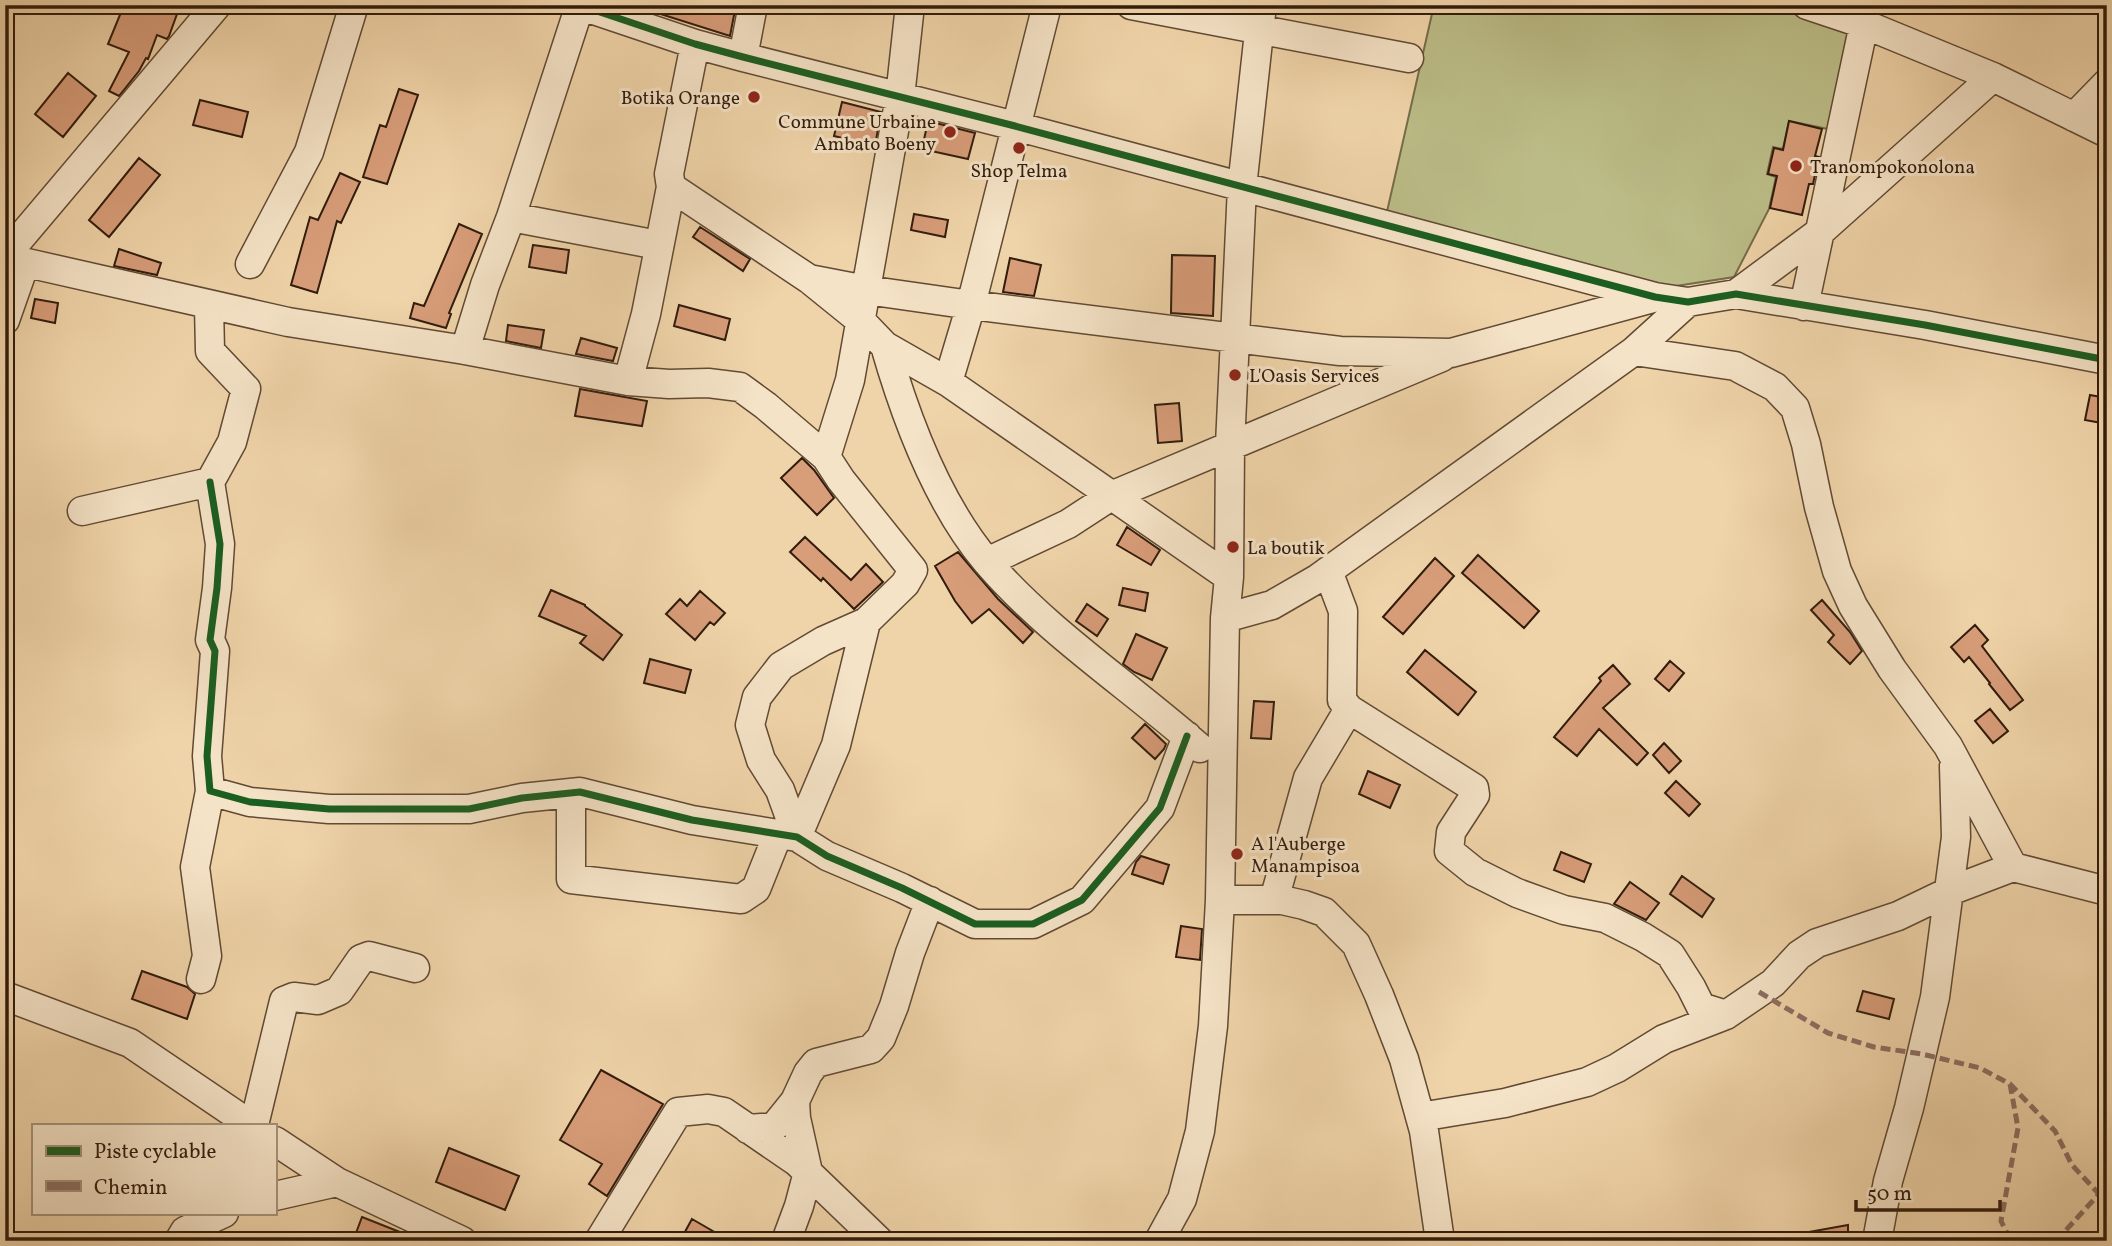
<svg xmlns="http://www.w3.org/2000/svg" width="2112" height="1246" font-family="Vollkorn,serif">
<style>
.green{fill:#bbbc87;stroke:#766c4a;stroke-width:2}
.building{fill:#d89d79;stroke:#311c0d;stroke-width:2}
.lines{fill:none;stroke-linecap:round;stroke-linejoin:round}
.minor-casing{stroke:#614a34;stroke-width:31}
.minor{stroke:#f5e3c7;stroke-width:28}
.quiet{stroke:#8d6e63;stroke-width:5;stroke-dasharray:10 5;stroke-linecap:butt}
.cycleway-casing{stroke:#f5e3c7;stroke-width:11}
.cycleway{stroke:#1b5e20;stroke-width:7}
.poi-dot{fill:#8f2418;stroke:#f5e3c7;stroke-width:2.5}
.labels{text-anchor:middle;stroke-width:6;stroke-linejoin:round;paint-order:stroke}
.poi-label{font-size:19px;fill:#311c0d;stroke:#f5e3c7;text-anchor:start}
</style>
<rect width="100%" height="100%" fill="#f0d4a9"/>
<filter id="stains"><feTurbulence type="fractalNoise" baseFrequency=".00286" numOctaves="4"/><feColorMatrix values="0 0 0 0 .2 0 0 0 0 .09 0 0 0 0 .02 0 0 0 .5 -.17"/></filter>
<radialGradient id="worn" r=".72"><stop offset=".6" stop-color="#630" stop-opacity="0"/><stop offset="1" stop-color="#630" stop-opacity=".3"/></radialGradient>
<path class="green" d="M 1434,5 L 1766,5 L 1848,31 L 1828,129 L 1789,121 L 1783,149 L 1773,147 L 1767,174 L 1776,177 L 1769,209 L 1734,277 L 1663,288 L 1386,216 Z"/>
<path class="building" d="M 124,5 L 155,5 L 177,14 L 169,36 L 167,39 L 157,35 L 148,59 L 146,58 L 139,71 L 119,96 L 109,91 L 129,52 L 108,44 Z
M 632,5 L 736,5 L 730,36 Z
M 68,73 L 96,96 L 63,137 L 35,114 Z
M 399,89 L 418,95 L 387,184 L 363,177 L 380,125 L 386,127 Z
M 200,100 L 248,112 L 242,137 L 193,125 Z
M 842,102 L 881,112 L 875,146 L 834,136 Z
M 928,121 L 975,133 L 968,159 L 922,149 Z
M 1789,121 L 1822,129 L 1815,156 L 1819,157 L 1813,184 L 1809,184 L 1802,215 L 1770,208 L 1777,176 L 1768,174 L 1774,148 L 1783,150 Z
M 139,158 L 160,175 L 109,237 L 89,220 Z
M 340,173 L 360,182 L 341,223 L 337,221 L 317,293 L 291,285 L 310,217 L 318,220 Z
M 914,214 L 948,220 L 945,237 L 911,230 Z
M 459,224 L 482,234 L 449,313 L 451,314 L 446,328 L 410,318 L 414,303 L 424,306 Z
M 700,227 L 750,259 L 743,271 L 693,237 Z
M 533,245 L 569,250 L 566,273 L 529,267 Z
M 119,249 L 161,263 L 157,275 L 114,266 Z
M 1172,255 L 1215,256 L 1213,316 L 1171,313 Z
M 1010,258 L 1041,265 L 1034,296 L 1003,292 Z
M 35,299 L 58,303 L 55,323 L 31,318 Z
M 679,305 L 730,319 L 725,340 L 674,326 Z
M 508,325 L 544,330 L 541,348 L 506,341 Z
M 581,338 L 617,348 L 613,361 L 576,354 Z
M 580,389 L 647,401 L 642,426 L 575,416 Z
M 2090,395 L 2107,398 L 2107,424 L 2085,420 Z
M 1179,403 L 1182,441 L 1158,443 L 1155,405 Z
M 802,458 L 814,470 L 834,498 L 817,515 L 781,478 Z
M 1127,527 L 1160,550 L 1151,565 L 1117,545 Z
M 805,537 L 851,580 L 866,564 L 883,582 L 854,609 L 823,578 L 821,581 L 790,552 Z
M 958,552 L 998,599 L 1033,632 L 1023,643 L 989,609 L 972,623 L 955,601 L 935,566 Z
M 1478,555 L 1539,611 L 1524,628 L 1462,573 Z
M 1435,558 L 1454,576 L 1403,634 L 1383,617 Z
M 1123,588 L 1148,593 L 1145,611 L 1119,605 Z
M 551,590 L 585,605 L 585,606 L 622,635 L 603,660 L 580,643 L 586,636 L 539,616 Z
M 700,591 L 725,613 L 714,625 L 710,622 L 695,640 L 666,614 L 680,599 L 687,606 Z
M 1822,600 L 1850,632 L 1862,651 L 1850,664 L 1828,642 L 1834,635 L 1811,610 Z
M 1087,604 L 1108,619 L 1097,636 L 1076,621 Z
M 1975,625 L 1988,640 L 1982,646 L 2023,700 L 2010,710 L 1989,684 L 1990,683 L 1969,657 L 1964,662 L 1951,647 Z
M 1136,634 L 1167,648 L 1152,680 L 1134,672 L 1123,664 Z
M 1425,650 L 1476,692 L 1458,715 L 1407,672 Z
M 650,659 L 691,670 L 685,693 L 644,683 Z
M 1670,661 L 1684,673 L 1669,691 L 1655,679 Z
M 1613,665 L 1630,684 L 1603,708 L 1648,753 L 1637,765 L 1599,729 L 1577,756 L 1554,737 L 1601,681 L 1599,678 Z
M 1254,701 L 1274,702 L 1271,739 L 1251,738 Z
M 1990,709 L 2008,731 L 1993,743 L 1975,721 Z
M 1145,724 L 1166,744 L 1164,749 L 1155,759 L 1132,738 Z
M 1664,743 L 1681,761 L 1669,773 L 1653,755 Z
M 1368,771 L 1400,785 L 1390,808 L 1359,794 Z
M 1676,781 L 1700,804 L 1689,816 L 1665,793 Z
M 1561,852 L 1591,864 L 1584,882 L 1554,870 Z
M 1141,856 L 1169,865 L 1163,884 L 1132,874 L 1136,862 Z
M 1682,876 L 1714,899 L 1702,917 L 1670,894 Z
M 1630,882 L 1659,903 L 1646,920 L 1614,904 Z
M 1181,926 L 1202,929 L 1200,960 L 1176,957 Z
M 142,971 L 187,987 L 195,994 L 187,1019 L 132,999 Z
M 1863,991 L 1894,999 L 1889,1019 L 1857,1011 Z
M 601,1070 L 663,1104 L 607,1196 L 589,1184 L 602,1164 L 560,1140 Z
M 449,1148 L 519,1176 L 505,1210 L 436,1182 Z
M 362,1217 L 420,1240 L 420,1241 L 353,1241 Z
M 692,1219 L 730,1241 L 680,1241 Z
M 1848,1225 L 1848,1241 L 1803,1241 L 1803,1233 Z"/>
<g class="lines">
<g class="minor-casing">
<path id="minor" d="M 579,5 L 695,44 L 743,57 L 1015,126 L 1655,297 L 1688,302 L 1736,294 L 1925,325 L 2107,360
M 1131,5 L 1409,58
M 1807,5 L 1864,24 L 1993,77 L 2107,133
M 695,44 L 669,174 L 671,187 L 809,279 L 861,321 L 885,346 L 948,382 L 1229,577
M 743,57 L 753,5
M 2074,117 L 2107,83
M 511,217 L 658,245
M 5,256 L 217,5
M 5,258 L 288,322 L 465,350 L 628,381 L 669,384 L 708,383 L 740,387 L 766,406 L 826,457 L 841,480 L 913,570 L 905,584 L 866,622 L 823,641 L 781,666 L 757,697 L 750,725 L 761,760 L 780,790 L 797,837
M 250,264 L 309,152 L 354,5
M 809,279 L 866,290 L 971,305 L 1340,351 L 1451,353 L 1653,298
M 1736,294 L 1821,231 L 1993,77
M 1804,306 L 1864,24
M 5,320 L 25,263
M 885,346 C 906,419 938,504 987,562 C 1047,632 1131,687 1200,748
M 465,350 L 485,285 L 511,217 L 580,5
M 1634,351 L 1735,366 L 1775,387 L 1795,408 L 1806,444 L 1819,507 L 1837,571 L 1853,606 L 1892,669 L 1948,746 L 2013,867 L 2107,891
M 628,381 L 646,314 L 671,187
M 948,382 L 971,305 L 1047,5
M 826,457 L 850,380 L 900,97 L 910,5
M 210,482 L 220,544 L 217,588 L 210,640 L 215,651 L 207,756 L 210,791 L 250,802 L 329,809 L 469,809 L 522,798 L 580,792 L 692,820 L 797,837 L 827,856 L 902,888 L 975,924 L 1033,924 L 1082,900 L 1160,808 L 1187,736
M 82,511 L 210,482 L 232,442 L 246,389 L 210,351 L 209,306
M 987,562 L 1068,524 L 1111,496 L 1442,357
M 1328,571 L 1343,611 L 1342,700 L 1349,709 L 1474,788 L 1475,795 L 1451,832 L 1449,851 L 1475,872 L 1517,893 L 1564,910 L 1605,918 L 1643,937 L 1670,954 L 1691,987 L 1701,1007 L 1726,1015
M 1225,618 L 1272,605 L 1317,579 L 1634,351 L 1688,302
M 571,793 L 571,879 L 741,899 L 756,889 L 778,834
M 797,837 L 836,745 L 866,622
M 1220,900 L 1282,900 L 1304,905 L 1324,912 L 1356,944 L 1379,995 L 1404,1059 L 1424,1131 L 1440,1241
M 1274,900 L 1308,778 L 1349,709
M 201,979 L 207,956 L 195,867 L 210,791
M 5,996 L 130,1043 L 251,1125
M 1420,1117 L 1505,1103 L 1587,1082 L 1617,1068 L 1664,1039 L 1726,1015 L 1773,983 L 1799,955 L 1817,943 L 1898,916 L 1950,891 L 2013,867
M 254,1125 L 284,1001 L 294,997 L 318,1000 L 339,991 L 361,959 L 369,956 L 415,968
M 748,1129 L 774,1127 L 795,1101 L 808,1073 L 816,1063 L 871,1049 L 881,1038 L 894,1006 L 910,953 L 930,901
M 275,1141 L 337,1182 L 462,1241
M 275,1196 L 337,1182
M 179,1241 L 185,1231 L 224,1213
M 599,1241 L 678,1112 L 708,1109 L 724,1112 L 797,1162 L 879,1241
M 786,1241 L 799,1206 L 808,1172 L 796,1118 L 795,1101
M 1159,1241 L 1182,1199 L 1200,1131 L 1213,1026 L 1220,900 L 1225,618 L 1229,577 L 1230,445 L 1242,187 L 1262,5
M 1877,1241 L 1888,1181 L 1909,1108 L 1935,997 L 1956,837 L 1954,766"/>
</g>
<use href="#minor" class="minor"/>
<path class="quiet" d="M 1759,992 L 1828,1033 L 1874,1047 L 1922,1054 L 1980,1068 L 2010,1084 L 2055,1131 L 2072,1165 L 2099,1194 L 2107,1197
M 2010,1084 L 2018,1128 L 2001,1221 L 2011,1241
M 2056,1241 L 2099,1194"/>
<g class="cycleway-casing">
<path id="cycleway" d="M 579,5 L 695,44 L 743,57 L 1015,126 L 1655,297 L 1688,302 L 1736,294 L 1925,325 L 2107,360
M 210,482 L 220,544 L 217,588 L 210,640 L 215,651 L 207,756 L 210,791 L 250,802 L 329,809 L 469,809 L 522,798 L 580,792 L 692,820 L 797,837 L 827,856 L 902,888 L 975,924 L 1033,924 L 1082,900 L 1160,808 L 1187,736"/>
</g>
<use href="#cycleway" class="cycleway"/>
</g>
<g class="poi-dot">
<circle cx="754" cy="97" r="7"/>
<circle cx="950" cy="132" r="7"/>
<circle cx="1019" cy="148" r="7"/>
<circle cx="1796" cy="166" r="7"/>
<circle cx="1235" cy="375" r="7"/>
<circle cx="1233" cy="547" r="7"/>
<circle cx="1237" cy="854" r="7"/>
</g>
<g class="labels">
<g class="poi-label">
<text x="740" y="104" text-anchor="end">Botika Orange</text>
<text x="936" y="128" text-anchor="end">Commune Urbaine<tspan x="936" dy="22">Ambato Boeny</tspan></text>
<text x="1810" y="173">Tranompokonolona</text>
<text x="1019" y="177" text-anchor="middle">Shop Telma</text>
<text x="1249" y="382">L'Oasis Services</text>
<text x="1247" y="554">La boutik</text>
<text x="1251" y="850">A l'Auberge<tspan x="1251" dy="22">Manampisoa</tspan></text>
</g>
</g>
<rect width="2112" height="1246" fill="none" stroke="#f0d4a9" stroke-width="28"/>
<rect x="7" y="7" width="2098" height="1232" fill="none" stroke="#311c0d" stroke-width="3.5"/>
<rect x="14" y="14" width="2084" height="1218" fill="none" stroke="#311c0d" stroke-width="2"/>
<rect x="32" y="1124" width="245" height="91" fill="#f5e3c7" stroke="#a7937d" stroke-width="2"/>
<rect x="46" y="1146" width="35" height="10" fill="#1b5e20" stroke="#a7937d" stroke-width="2"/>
<text x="94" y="1158" font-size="21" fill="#311c0d">Piste cyclable</text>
<rect x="46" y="1181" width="35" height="10" fill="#8d6e63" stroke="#a7937d" stroke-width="2"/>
<text x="94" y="1194" font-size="21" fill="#311c0d">Chemin</text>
<path d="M1856 1200v10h144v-10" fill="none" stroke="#311c0d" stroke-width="3.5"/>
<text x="1867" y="1200" font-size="21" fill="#311c0d" stroke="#f5e3c7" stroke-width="5" paint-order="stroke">50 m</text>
<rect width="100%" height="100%" filter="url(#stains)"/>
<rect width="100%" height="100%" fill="url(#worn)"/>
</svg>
